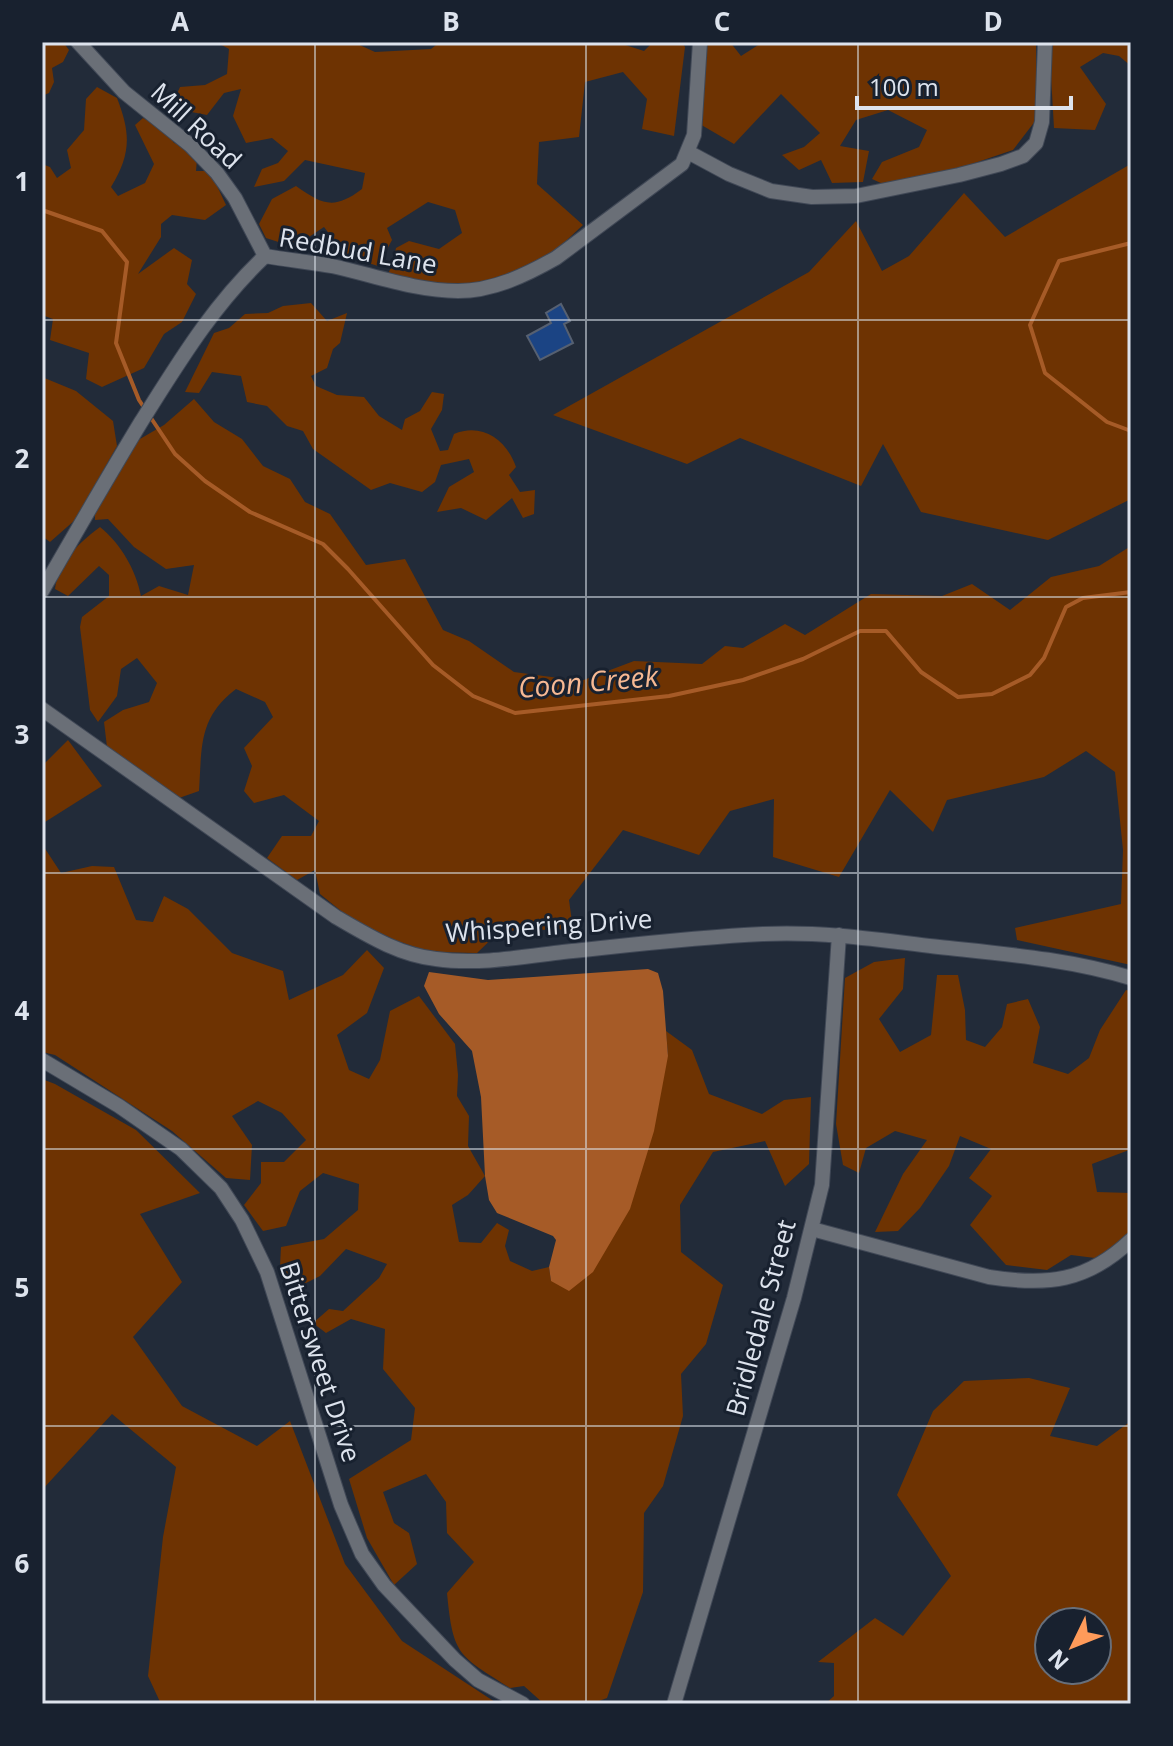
<svg xmlns="http://www.w3.org/2000/svg" width="1173" height="1746" font-family="'Open Sans',sans-serif">
<style>
.green{fill:#6e3302;fill-rule:evenodd}
.water{fill:#a65b27}
.lines{fill:none;stroke-linecap:round;stroke-linejoin:round}
.stream{stroke:#a65b27;stroke-width:4}
.building{fill:#1b4484;stroke:#566071;stroke-width:2}
.street-casing{stroke:#404856;stroke-width:16}
.street{stroke:#6a6f77;stroke-width:14}
.grid{fill:none;stroke:#dde3ed;stroke-width:2;stroke-opacity:0.55}
.labels{text-anchor:middle;stroke-width:6;stroke-linejoin:round;paint-order:stroke}
.street-label{font-size:26px;fill:#dde3ed;stroke:#18212f}
.water-label{font-size:28px;font-style:italic;fill:#f7b993;stroke:#18212f}
.neatline{fill:none;stroke:#dde3ed;stroke-width:3}
.grid-label{font-size:26px;text-anchor:middle;font-weight:bold;fill:#dde3ed}
</style>
<rect width="100%" height="100%" fill="#222b39"/>
<path class="green" d="M 42,42 L 63,42 L 69,50 L 63,62 L 52,68 L 54,82 L 49,93 L 42,96 Z
M 216,42 L 353,42 L 375,52 L 431,49 L 440,42 L 616,42 L 644,51 L 653,42 L 682,42 L 685,47 L 674,136 L 642,129 L 647,99 L 623,72 L 585,82 L 579,137 L 539,142 L 537,184 L 583,225 C 572,235 562,245 550,254 C 523,275 477,289 443,284 C 424,281 407,277 387,275 L 392,266 L 396,248 L 409,241 L 439,249 L 462,233 L 455,210 L 428,202 L 387,228 L 392,240 L 378,266 L 346,256 L 324,227 L 294,247 L 266,238 L 259,224 L 272,199 L 296,186 C 323,205 334,210 362,189 L 365,173 L 305,160 L 284,181 L 254,187 L 262,169 L 278,163 L 288,151 L 272,138 L 246,143 L 233,116 L 241,89 L 224,93 L 207,115 L 171,108 L 180,87 L 205,85 L 227,74 L 229,49 Z
M 706,42 L 730,42 L 741,56 L 763,42 L 1036,42 L 1036,120 L 1013,150 L 942,174 L 883,184 L 872,179 L 882,162 L 919,147 L 927,130 L 888,110 L 856,120 L 840,146 L 869,151 L 863,182 L 832,183 L 821,160 L 799,170 L 782,155 L 804,147 L 820,133 L 781,94 L 734,144 L 698,123 Z
M 1049,42 L 1131,42 L 1131,66 L 1119,56 L 1103,53 L 1080,67 L 1106,104 L 1095,130 L 1054,128 Z
M 97,87 L 117,98 C 131,134 131,154 111,187 L 118,196 L 145,183 L 154,164 L 135,125 L 143,118 L 166,130 L 174,143 L 179,144 L 197,159 L 196,171 L 210,171 L 226,205 L 205,220 L 172,215 L 161,224 L 161,237 L 138,274 L 174,248 L 192,260 L 187,284 L 196,294 L 182,322 L 164,334 L 144,368 L 102,387 L 86,379 L 89,353 L 50,340 L 53,319 L 42,315 L 42,164 L 50,167 L 57,178 L 71,168 L 67,150 L 84,130 L 86,99 Z
M 1129,165 L 1131,167 L 1131,499 L 1048,540 L 921,512 L 883,444 L 861,486 L 740,438 L 687,464 L 553,415 L 809,272 L 856,221 L 882,271 L 909,256 L 964,193 L 1005,237 Z
M 311,303 L 327,321 L 347,313 L 340,343 L 333,349 L 327,368 L 311,376 L 316,386 L 337,395 L 364,397 L 379,416 L 402,430 L 405,419 L 420,411 L 432,392 L 444,394 L 442,410 L 431,429 L 440,451 L 448,450 L 454,434 C 482,422 507,440 516,467 L 509,475 L 520,492 L 535,490 L 534,514 L 523,518 L 512,498 L 486,520 L 461,508 L 437,512 L 449,487 L 474,472 L 469,459 L 441,465 L 435,482 L 422,492 L 390,483 L 371,490 L 313,449 L 303,431 L 287,426 L 267,406 L 247,402 L 241,376 L 212,372 L 199,393 L 185,392 L 214,333 L 229,328 L 245,314 L 268,313 L 283,306 Z
M 42,377 L 76,391 L 113,421 L 117,446 L 75,520 L 50,542 L 42,536 Z
M 194,399 L 214,422 L 242,439 L 263,466 L 290,479 L 305,502 L 330,514 L 366,565 L 405,559 L 443,630 L 469,641 L 514,672 L 581,681 L 634,661 L 702,664 L 725,646 L 743,648 L 785,624 L 805,635 L 871,594 L 942,596 L 972,584 L 1010,610 L 1051,577 L 1099,566 L 1131,546 L 1131,965 L 1017,940 L 1015,928 L 1121,904 L 1123,850 L 1115,772 L 1086,751 L 1044,777 L 947,800 L 933,832 L 890,790 L 839,877 L 773,857 L 774,799 L 730,811 L 699,855 L 623,830 L 569,900 L 573,929 L 500,931 L 477,953 L 429,952 L 395,940 L 351,919 L 320,894 L 315,870 L 297,880 L 267,858 L 282,836 L 311,836 L 319,821 L 284,795 L 254,803 L 244,791 L 252,766 L 244,748 L 273,717 L 265,702 L 236,689 C 198,718 202,747 199,791 L 179,798 L 107,747 L 104,722 L 123,710 L 149,702 L 157,683 L 137,658 L 121,669 L 117,696 L 98,722 L 90,710 L 80,627 L 82,617 L 109,596 L 109,575 L 99,566 L 68,596 L 55,589 C 59,561 79,543 100,527 C 121,544 136,570 141,596 L 159,586 L 188,595 L 194,565 L 166,569 L 134,547 L 108,519 L 95,520 L 95,509 L 133,443 L 164,425 Z
M 68,740 L 102,786 L 45,822 L 42,834 L 42,766 Z
M 42,844 L 61,873 L 92,866 L 114,867 L 136,920 L 153,922 L 164,896 L 188,909 L 232,953 L 283,971 L 289,1000 L 343,975 L 367,950 L 384,968 L 367,1013 L 337,1035 L 349,1070 L 369,1079 L 380,1060 L 390,1011 L 419,996 L 455,1044 L 458,1075 L 457,1096 L 469,1116 L 468,1146 L 485,1176 L 468,1195 L 452,1205 L 459,1242 L 481,1243 L 497,1223 L 509,1230 L 505,1246 L 510,1261 L 532,1271 L 549,1267 L 551,1281 L 668,1056 L 666,1031 L 692,1050 L 709,1094 L 762,1114 L 784,1100 L 811,1097 L 809,1164 L 785,1186 L 765,1141 L 713,1152 L 680,1205 L 681,1252 L 723,1285 L 706,1344 L 681,1374 L 683,1416 L 663,1486 L 644,1513 L 643,1592 L 607,1698 L 591,1704 L 543,1703 L 524,1686 L 510,1688 C 459,1655 453,1657 447,1593 L 474,1562 L 447,1533 L 446,1502 L 426,1474 L 383,1492 L 394,1523 L 409,1533 L 417,1564 L 394,1585 L 367,1538 L 349,1479 L 411,1440 L 415,1408 L 383,1369 L 385,1329 L 351,1319 L 326,1333 L 313,1323 L 329,1309 L 343,1311 L 379,1278 L 387,1264 L 346,1249 L 320,1276 L 292,1290 L 280,1266 L 281,1247 L 324,1239 L 358,1210 L 359,1184 L 323,1173 L 300,1191 L 286,1226 L 263,1231 L 244,1205 L 261,1183 L 261,1162 L 284,1162 L 306,1140 L 282,1113 L 258,1101 L 232,1116 L 252,1145 L 250,1180 L 226,1178 L 172,1131 L 55,1055 L 42,1052 Z
M 905,958 L 903,989 L 879,1019 L 900,1052 L 931,1035 L 937,975 L 958,975 L 965,1010 L 966,1040 L 985,1047 L 1002,1027 L 1007,1004 L 1028,999 L 1040,1027 L 1033,1063 L 1068,1074 L 1089,1058 L 1100,1030 L 1126,990 L 1131,991 L 1131,1145 L 1129,1150 L 1092,1164 L 1097,1192 L 1131,1193 L 1131,1232 L 1118,1245 L 1095,1258 L 1071,1255 L 1047,1270 L 1006,1265 L 970,1225 L 992,1196 L 969,1178 L 991,1149 L 960,1136 L 949,1166 L 920,1208 L 898,1231 L 875,1232 L 903,1174 L 927,1140 L 895,1131 L 866,1148 L 859,1173 L 843,1165 L 836,1124 L 845,978 L 874,962 Z
M 42,1079 L 55,1084 L 136,1130 L 200,1193 L 140,1214 L 182,1282 L 133,1337 L 182,1406 L 257,1446 L 290,1421 L 345,1564 L 402,1641 L 498,1704 L 161,1704 L 148,1676 L 163,1537 L 176,1467 L 112,1414 L 42,1490 Z
M 1029,1378 L 1070,1388 L 1050,1436 L 1097,1446 L 1131,1421 L 1131,1704 L 825,1704 L 834,1696 L 834,1663 L 818,1662 L 875,1618 L 903,1636 L 951,1576 L 897,1495 L 933,1411 L 964,1381 ZM 1097,1622 L 1097,1670 L 1049,1670 L 1049,1622 Z"/>
<path class="water" d="M 648,969 L 658,973 L 663,991 L 668,1056 L 654,1131 L 630,1209 L 593,1272 L 569,1291 L 551,1281 L 549,1267 L 556,1240 L 553,1236 L 497,1213 L 489,1200 L 485,1176 L 481,1097 L 472,1051 L 439,1014 L 424,986 L 429,972 L 488,980 Z"/>
<g class="lines">
<path class="stream" d="M 42,210 L 102,231 L 127,262 L 116,343 L 139,400 L 175,454 L 205,481 L 250,512 L 323,544 L 348,569 L 433,665 L 473,696 L 515,713 L 669,696 L 743,680 L 803,659 L 860,631 L 886,631 L 921,672 L 958,697 L 992,694 L 1030,675 L 1044,658 L 1066,607 L 1083,598 L 1131,592
M 1131,243 L 1059,261 L 1030,325 L 1045,373 L 1107,422 L 1131,431"/>
</g>
<path class="building" d="M 561,304 L 570,321 L 564,324 L 573,343 L 540,360 L 527,336 L 551,323 L 546,313 Z"/>
<g class="lines">
<g class="street-casing">
<path id="street" d="M 78,42 L 124,92 L 190,145 L 217,173 L 235,198 L 265,256
M 688,152 L 729,174 L 771,191 L 812,197 L 856,196 L 959,175 L 1001,164 L 1023,156 L 1036,143 L 1042,122 L 1045,42
M 42,591 C 75,534 107,478 141,422 C 179,362 213,305 265,256 C 287,260 310,262 332,266 C 373,275 416,291 458,291 C 493,291 526,275 556,258 L 682,164 L 694,135 L 700,42
M 42,709 L 336,917 C 367,935 399,955 436,959 C 478,965 522,957 563,952 C 630,945 696,937 763,934 C 822,931 881,940 939,947 C 1004,954 1069,959 1131,978
M 42,1060 L 119,1106 L 181,1149 L 221,1188 L 242,1220 L 267,1272 L 341,1505 L 362,1554 L 384,1585 L 455,1660 L 478,1680 L 523,1704
M 812,1229 L 989,1277 C 1047,1286 1087,1282 1131,1240
M 674,1704 L 794,1298 L 822,1185 L 839,935"/>
</g>
<use href="#street" class="street"/>
</g>
<path class="grid" d="M 315,42 L 315,1704M 586,42 L 586,1704M 858,42 L 858,1704M 42,320 L 1131,320M 42,597 L 1131,597M 42,873 L 1131,873M 42,1149 L 1131,1149M 42,1426 L 1131,1426"/>
<g class="labels">
<g class="street-label">
<text transform="translate(196 126) rotate(43)" y="9">Mill Road</text>
<text transform="translate(358 251) rotate(10)" y="9">Redbud Lane</text>
<text transform="translate(549 926) rotate(-4)" y="9">Whispering Drive</text>
<text transform="translate(761 1318) rotate(-75)" y="9">Bridledale Street</text>
<text transform="translate(320 1362) rotate(72)" y="9">Bittersweet Drive</text>
</g>
<g class="water-label">
<text transform="translate(588 682) rotate(-5)" y="10">Coon Creek</text>
</g>
</g>
<rect width="1173" height="1746" fill="none" stroke="#18212f" stroke-width="88"/>
<g transform="translate(1073 1646) rotate(227)"><circle r="38" fill="#18212f" stroke="#676f7b" stroke-width="2"/>
<path d="M0-6L14 30L0 20L-14 30Z" fill="#ff9b5a"/>
<text y="-12" font-size="22" font-weight="bold" text-anchor="middle" fill="#dde3ed">N</text>
</g>
<path d="M857 96v12h214v-12" fill="none" stroke="#dde3ed" stroke-width="4"/>
<text x="869" y="96" font-size="24" fill="#dde3ed" stroke="#18212f" stroke-width="6" paint-order="stroke">100 m</text>
<rect x="44" y="44" width="1085" height="1658" class="neatline"/>
<g class="grid-label">
<text x="180" y="31">A</text>
<text x="451" y="31">B</text>
<text x="722" y="31">C</text>
<text x="993" y="31">D</text>
<text x="22" y="191">1</text>
<text x="22" y="468">2</text>
<text x="22" y="744">3</text>
<text x="22" y="1020">4</text>
<text x="22" y="1297">5</text>
<text x="22" y="1573">6</text>
</g>
</svg>
